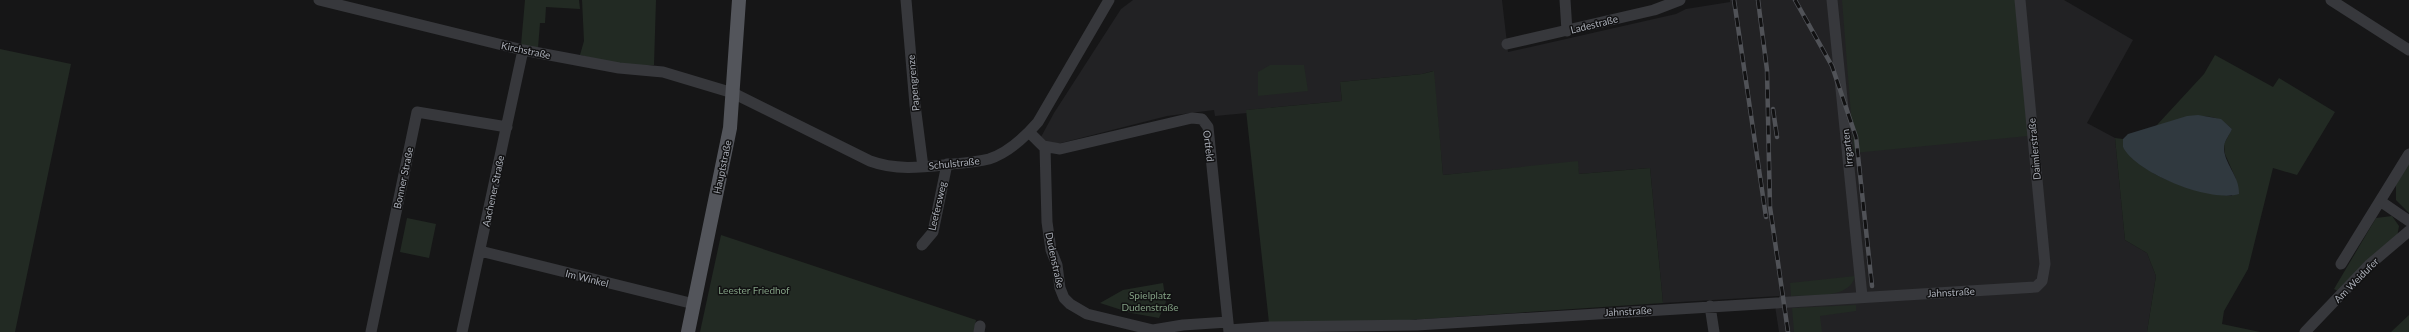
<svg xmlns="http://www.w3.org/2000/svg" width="2409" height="332" font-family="Lato,sans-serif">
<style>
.built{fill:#222224}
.green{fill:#222a23}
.water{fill:#30393f}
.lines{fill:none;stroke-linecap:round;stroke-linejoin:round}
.minor{stroke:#37383c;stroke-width:11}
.major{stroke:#53555b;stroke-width:14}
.rail-casing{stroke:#505257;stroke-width:4.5}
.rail{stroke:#111112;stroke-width:3;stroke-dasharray:9;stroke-linecap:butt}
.labels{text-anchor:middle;stroke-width:3;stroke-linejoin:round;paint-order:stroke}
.street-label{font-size:10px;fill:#a9adb6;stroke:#111112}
.park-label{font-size:10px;fill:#829f83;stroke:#111112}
</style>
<rect width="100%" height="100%" fill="#161617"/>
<path class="built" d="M 1133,0 L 1502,0 L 1508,52 L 1676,14 L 1686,9 L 1730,2 L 1730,0 L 2064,0 L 2133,40 L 2087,123 L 2115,138 L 2125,240 L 2147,253 L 2156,276 L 2147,332 L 1779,332 L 1775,306 L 1780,306 L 1779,296 L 1663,303 L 1650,168 L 1579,174 L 1577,162 L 1443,175 L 1433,71 L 1422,74 L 1340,82 L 1342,101 L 1247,110 L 1247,113 L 1215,116 L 1214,110 L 1167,116 L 1057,144 L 1046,142 L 1041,137 L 1054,113 L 1121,9 Z"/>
<path class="green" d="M 525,0 L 579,0 L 580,9 L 546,7 L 545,23 L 540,23 L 538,48 L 521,45 Z
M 582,0 L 656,0 L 654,65 L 620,65 L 580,55 L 584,41 Z
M 1842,0 L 2015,0 L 2028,136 L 1854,153 Z
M 0,49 L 71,64 L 15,332 L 0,332 Z
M 2215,55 L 2273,87 L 2279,78 L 2335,112 L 2297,175 L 2273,168 L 2248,269 L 2224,311 L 2222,324 L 2260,332 L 2147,332 L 2156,276 L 2147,253 L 2125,240 L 2115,138 L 2123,139 L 2123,147 C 2132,155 2142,167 2153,173 C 2177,186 2205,194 2232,196 L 2236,179 L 2225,154 L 2224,144 L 2232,129 C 2210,106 2183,119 2156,126 L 2204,74 Z
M 1270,65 L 1304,65 L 1308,91 L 1258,96 L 1258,72 Z
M 1434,71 L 1443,175 L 1578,161 L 1579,174 L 1650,168 L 1663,303 L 1410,320 L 1269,323 L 1246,110 L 1342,101 L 1340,82 L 1422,74 Z
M 2409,160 L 2409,213 L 2396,200 L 2396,181 Z
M 2392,216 L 2399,226 L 2397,237 L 2338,291 L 2334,289 L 2376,218 Z
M 407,218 L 436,224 L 429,258 L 400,252 Z
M 721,235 L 976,320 L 974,332 L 700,332 Z
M 1855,276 C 1850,300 1809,295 1791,296 L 1790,283 Z
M 1163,283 L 1166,302 L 1159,318 L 1131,313 L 1100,303 L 1123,290 Z
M 1856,305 L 1856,311 L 1820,316 L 1822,332 L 1794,332 L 1792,308 Z
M 2409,315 L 2409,332 L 2391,332 Z"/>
<path class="water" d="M 2198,115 L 2221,119 L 2232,129 C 2230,134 2225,140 2224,146 C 2223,163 2240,176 2239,194 C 2210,203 2136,173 2123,147 L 2123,139 L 2128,134 L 2187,116 Z"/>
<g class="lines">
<path class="minor" d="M 319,0 L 523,50 L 619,68 L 663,72 L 733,93 L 870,161 C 897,171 924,167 952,164 C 964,163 977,162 989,159 C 1008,153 1025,137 1038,122 L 1109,0
M 906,0 L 915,105 L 923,167
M 1565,0 L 1567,31
M 1832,0 L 1862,296
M 2331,0 L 2409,50
M 1507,44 L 1654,10 L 1680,0
M 1029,132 L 1043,146 L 1060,149 L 1192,118 L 1202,119 L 1208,127 L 1229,332
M 1045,147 L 1047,222 L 1051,250 L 1057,265 L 1060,288 L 1064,298 L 1070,304 L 1087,314 L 1153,330 L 1183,325 L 1228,322
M 2380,201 L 2409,221
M 922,245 L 933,232 L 947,164
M 480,251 L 694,304
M 2341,264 L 2409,154
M 1710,306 L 1714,332
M 1229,330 L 1269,327 L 1417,325 L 2036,287 L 2042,281 L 2045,264 L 2020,0
M 371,332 L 417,112 L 507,127
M 462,332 L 523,50
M 979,332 L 980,326
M 2305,332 L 2369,265 L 2409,231"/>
<path class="major" d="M 688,332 L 730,128 L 739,0"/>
<g class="rail-casing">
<path id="rail" d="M 1734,0 L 1766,217
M 1758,0 L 1767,70 L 1770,207 L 1788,332
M 1795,0 L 1832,66 L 1856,137 L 1872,286
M 1773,109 L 1777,137"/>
</g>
<use href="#rail" class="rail"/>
</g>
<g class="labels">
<g class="street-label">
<text transform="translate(1594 24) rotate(-14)" y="4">Ladestraße</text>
<text transform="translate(526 50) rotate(12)" y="4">Kirchstraße</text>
<text transform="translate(913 83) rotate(-95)" y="4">Papengrenze</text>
<text transform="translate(1209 146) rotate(83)" y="4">Ortfeld</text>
<text transform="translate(1847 148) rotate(-96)" y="4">Irrgarten</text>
<text transform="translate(2034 149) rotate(-95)" y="4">Daimlerstraße</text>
<text transform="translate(954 163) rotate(-6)" y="4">Schulstraße</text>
<text transform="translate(722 167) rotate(-78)" y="4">Hauptstraße</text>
<text transform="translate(403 178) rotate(-78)" y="4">Bonner Straße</text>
<text transform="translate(493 191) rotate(-78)" y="4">Aachener Straße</text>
<text transform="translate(937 206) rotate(-77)" y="4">Leefersweg</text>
<text transform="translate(1055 260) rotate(78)" y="4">Dudenstraße</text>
<text transform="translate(587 278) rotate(14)" y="4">Im Winkel</text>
<text transform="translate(2356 280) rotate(-45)" y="4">Am Weidufer</text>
<text transform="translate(1951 292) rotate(-3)" y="4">Jahnstraße</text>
<text transform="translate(1628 311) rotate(-3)" y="4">Jahnstraße</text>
</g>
<g class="park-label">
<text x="754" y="294">Leester Friedhof</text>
<text x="1150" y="299">Spielplatz<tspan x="1150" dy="12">Dudenstraße</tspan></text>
</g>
</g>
</svg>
